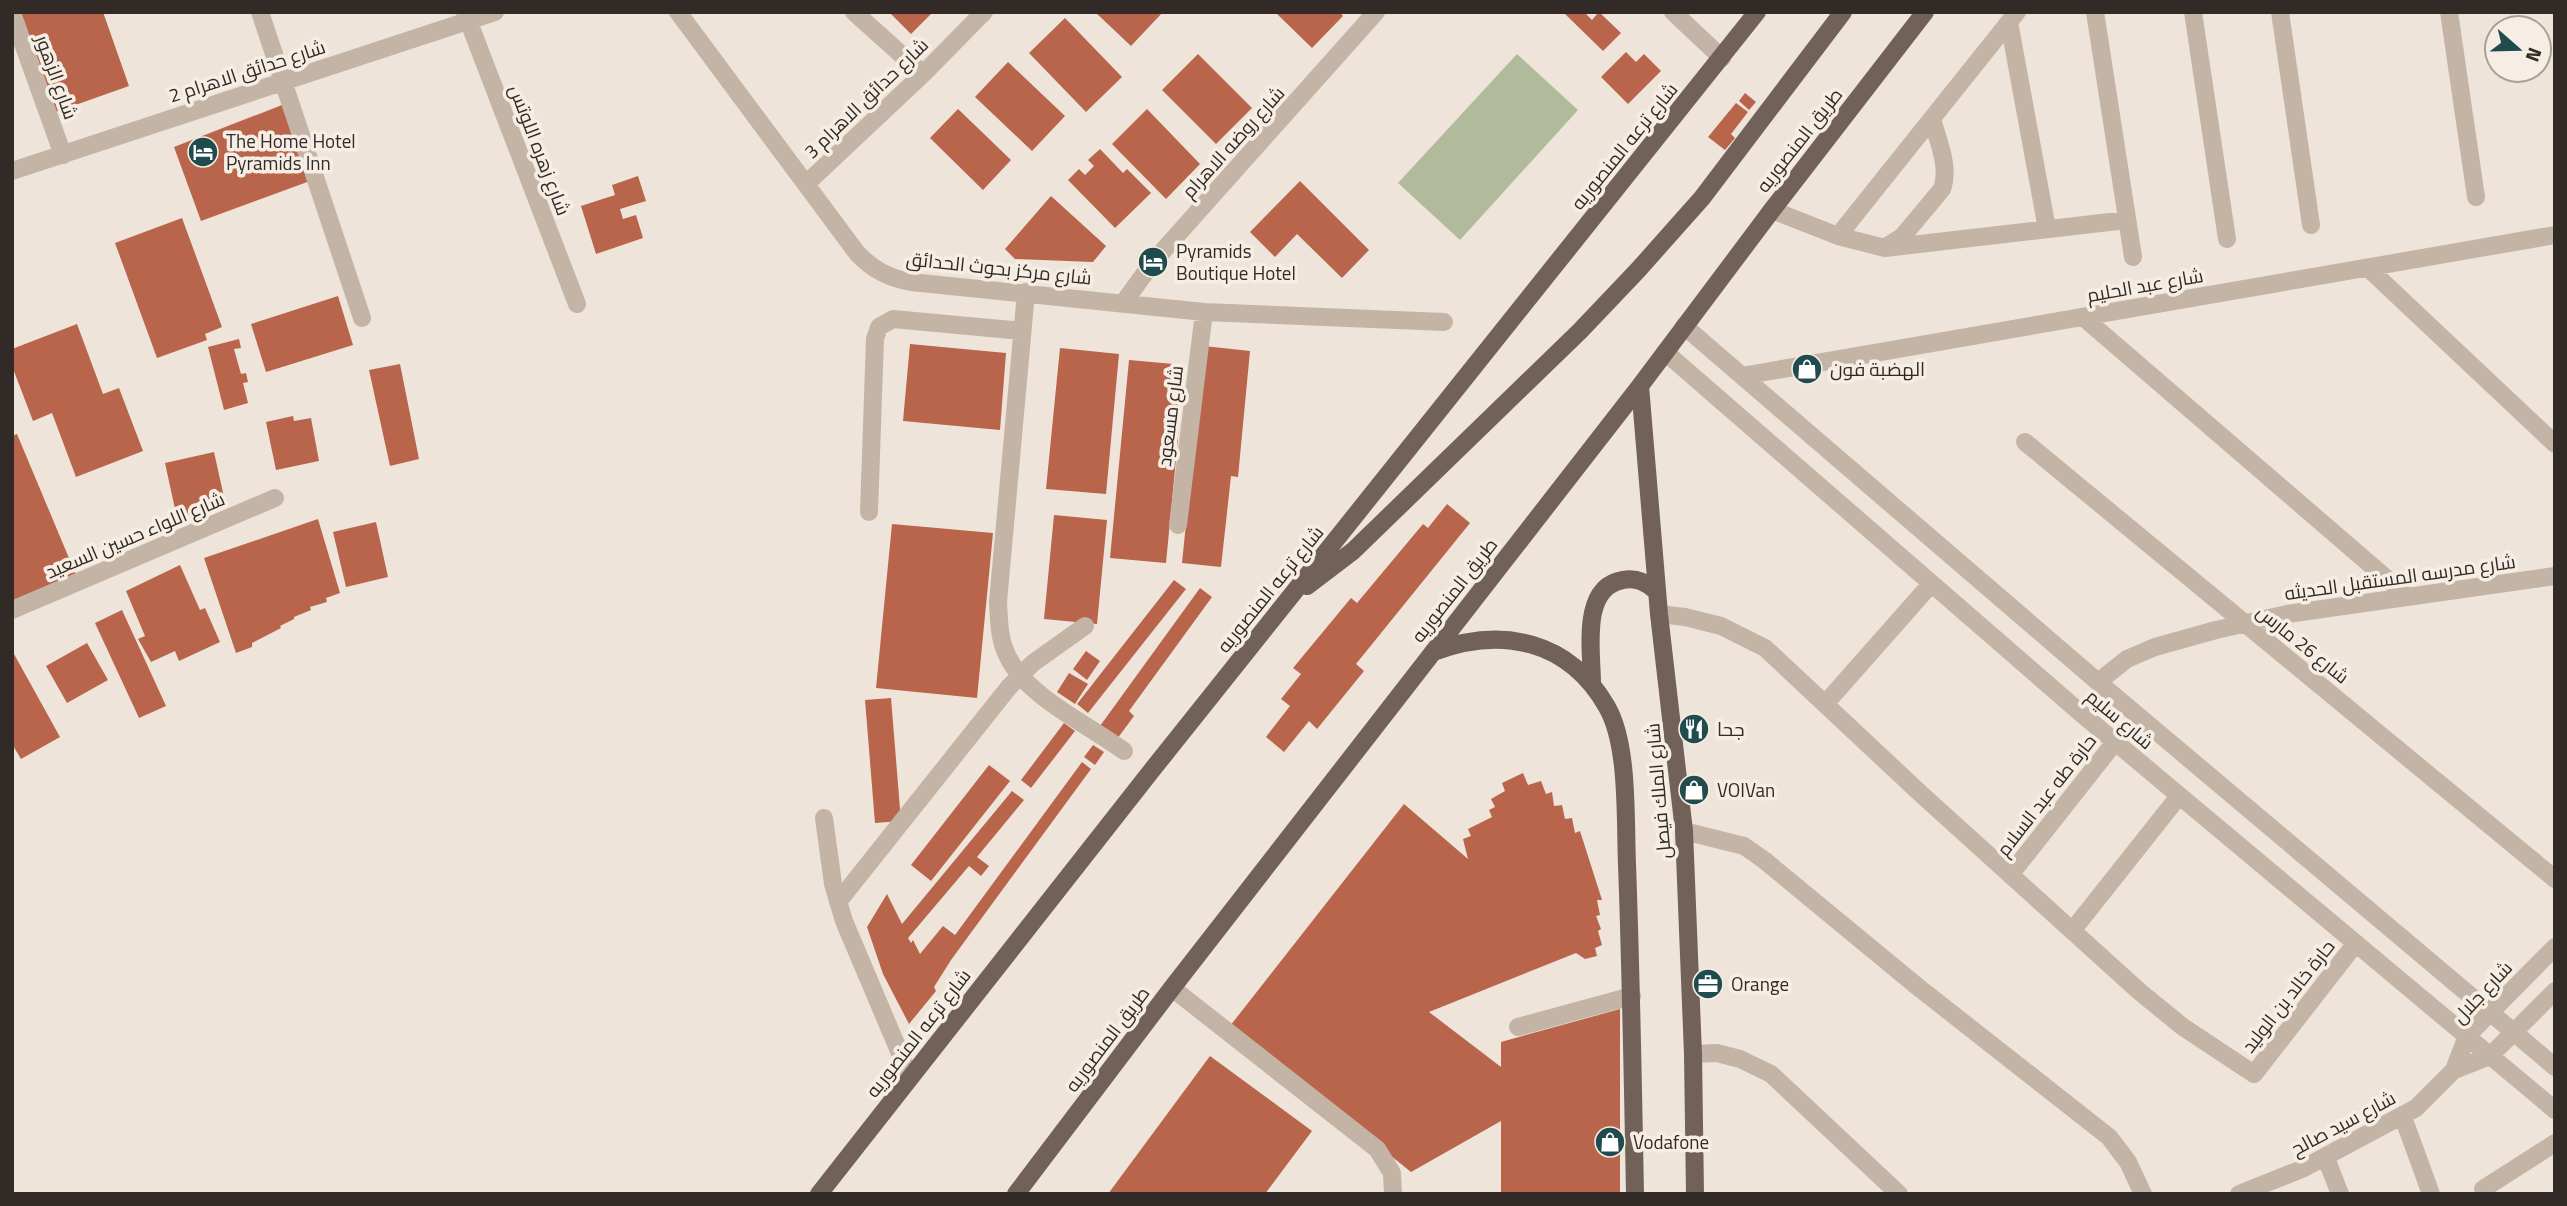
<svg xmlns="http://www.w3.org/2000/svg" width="2567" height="1206" font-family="'Titillium Web',Cairo,sans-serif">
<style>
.green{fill:#b1bb9b}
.building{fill:#b9654c}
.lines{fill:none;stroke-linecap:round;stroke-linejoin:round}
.minor{stroke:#c4b4a6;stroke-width:18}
.major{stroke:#726159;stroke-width:18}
.labels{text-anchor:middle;stroke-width:7;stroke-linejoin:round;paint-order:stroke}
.street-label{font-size:19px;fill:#322a26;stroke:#f6eee4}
.poi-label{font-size:19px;fill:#322a26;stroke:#f6eee4;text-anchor:start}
</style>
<rect width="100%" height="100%" fill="#eee4d9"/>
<path class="green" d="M 1517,54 L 1578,110 L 1460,240 L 1398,183 Z"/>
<path class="building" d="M 15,12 L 103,12 L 129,86 L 50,114 Z
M 889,12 L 933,12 L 911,34 Z
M 1095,12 L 1163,12 L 1131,46 Z
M 1275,12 L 1340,12 L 1343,16 L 1312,48 Z
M 1563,12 L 1584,12 L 1592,20 L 1599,12 L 1621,33 L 1603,51 Z
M 1065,18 L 1122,77 L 1086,112 L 1029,53 Z
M 1626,52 L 1636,62 L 1644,54 L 1661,71 L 1628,104 L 1601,77 Z
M 1198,54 L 1252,108 L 1216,144 L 1162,90 Z
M 1008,62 L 1065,116 L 1032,151 L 975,97 Z
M 1745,93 L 1756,102 L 1749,110 L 1739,101 Z
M 1736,103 L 1748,112 L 1731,134 L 1735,138 L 1725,150 L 1708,137 Z
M 282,105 L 310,181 L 201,221 L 174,147 Z
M 958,109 L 1011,160 L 983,190 L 930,138 Z
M 1147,109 L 1200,164 L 1166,199 L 1112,144 Z
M 1100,149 L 1123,173 L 1127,169 L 1151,193 L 1115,228 L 1068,180 L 1079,169 L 1085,175 L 1094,166 L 1088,160 Z
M 638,176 L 646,201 L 620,209 L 623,219 L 636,215 L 643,238 L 596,254 L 581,206 L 615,195 L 612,185 Z
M 1300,181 L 1369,250 L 1342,278 L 1297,234 L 1275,257 L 1250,232 Z
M 1051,196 L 1106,246 L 1093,262 L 1015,259 L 1005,249 Z
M 182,218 L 222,327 L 205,334 L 207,340 L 157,358 L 115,243 Z
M 338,296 L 353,345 L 266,372 L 251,324 Z
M 77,324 L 103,394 L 119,388 L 143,451 L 76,477 L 52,413 L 33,421 L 12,366 L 12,349 Z
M 239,339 L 241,348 L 234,349 L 241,374 L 246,373 L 248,382 L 243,383 L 248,403 L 224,410 L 208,347 Z
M 910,344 L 1006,353 L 1000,430 L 903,421 Z
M 1204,346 L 1250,351 L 1238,477 L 1231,476 L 1221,567 L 1182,563 Z
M 1060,348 L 1119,354 L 1106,494 L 1046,489 Z
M 1129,360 L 1185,365 L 1166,563 L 1110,558 Z
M 400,364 L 419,459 L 390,466 L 369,370 Z
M 293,416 L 294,421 L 311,418 L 319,461 L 276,470 L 266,422 Z
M 17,434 L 79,582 L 12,610 L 12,436 Z
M 214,452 L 226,506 L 177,518 L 165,463 Z
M 1447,504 L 1470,523 L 1356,664 L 1364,671 L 1317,729 L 1309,721 L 1284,752 L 1266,737 L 1290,706 L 1281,699 L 1301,674 L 1293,668 L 1351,598 L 1357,603 L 1423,524 L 1428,528 Z
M 1054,515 L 1107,520 L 1097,624 L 1044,619 Z
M 318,519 L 340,593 L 326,598 L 327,602 L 310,607 L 311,610 L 294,617 L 294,619 L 280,626 L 281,628 L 252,643 L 252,647 L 236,653 L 204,558 Z
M 376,522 L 388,577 L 346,587 L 333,532 Z
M 892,524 L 993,533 L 977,698 L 876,688 Z
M 180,565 L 200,610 L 205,608 L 220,642 L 179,661 L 175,651 L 151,662 L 138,639 L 145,636 L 126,591 Z
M 1174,580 L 1186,589 L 1088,713 L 1077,704 Z
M 1200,588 L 1212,597 L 1129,711 L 1134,716 L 1117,739 L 1100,726 Z
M 122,610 L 166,706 L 139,718 L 95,623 Z
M 87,643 L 108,680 L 67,703 L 46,666 Z
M 1086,651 L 1100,661 L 1087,680 L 1073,669 Z
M 14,654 L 60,737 L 21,759 L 12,744 L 12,655 Z
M 1069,673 L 1088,684 L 1075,704 L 1057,692 Z
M 891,698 L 901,821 L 875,823 L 865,700 Z
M 1064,723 L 1075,731 L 1031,788 L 1021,780 Z
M 1093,745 L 1104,752 L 1095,765 L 1084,757 Z
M 1082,762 L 1091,769 L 951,960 L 934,987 L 936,991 L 909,1024 L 883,974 L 867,927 L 887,894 L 902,924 L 1012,791 L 1024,800 L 977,857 L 989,866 L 981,876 L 969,866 L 908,938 L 911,943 L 913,940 L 920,954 L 943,926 L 955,935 Z
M 989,765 L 1010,781 L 931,881 L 911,865 Z
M 1523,773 L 1528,785 L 1541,781 L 1546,794 L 1552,792 L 1554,806 L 1562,805 L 1565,819 L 1572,818 L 1575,833 L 1580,831 L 1602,900 L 1597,900 L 1600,915 L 1596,916 L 1601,929 L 1598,931 L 1602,945 L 1595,948 L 1597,956 L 1585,959 L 1576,953 L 1429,1012 L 1501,1067 L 1501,1042 L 1620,1009 L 1620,1194 L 1501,1194 L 1501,1121 L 1411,1172 L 1230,1026 L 1404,804 L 1468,859 L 1463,839 L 1471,836 L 1468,829 L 1492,817 L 1489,810 L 1495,807 L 1491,799 L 1505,791 L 1502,783 Z
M 1210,1056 L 1312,1131 L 1265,1194 L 1108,1194 Z"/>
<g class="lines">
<path class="minor" d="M 260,12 L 362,318
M 465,12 L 577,304
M 678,12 L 857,253 C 873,270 889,278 911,282 L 1204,312 L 1444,322
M 854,12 L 923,74
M 1673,12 L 1722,58
M 2095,12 L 2133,257
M 2193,12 L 2227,239
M 2280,12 L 2311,225
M 2449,12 L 2476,197
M 12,13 L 63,155
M 2009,22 L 2047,229
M 12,171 L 495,12
M 806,184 L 923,74 L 984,12
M 1772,210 L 1838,236 L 2017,12
M 1838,236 L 1885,248 L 2127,220
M 1886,247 L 1902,237 L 1942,189 C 1950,167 1938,141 1932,119
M 2368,268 L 2555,444
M 1026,292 L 998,602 C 999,620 999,639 1007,655 C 1026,697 1088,724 1124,751
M 1124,302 L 1153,262 L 1376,12
M 2083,317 L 2408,597
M 1684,326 L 2098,682 L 2555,1067
M 1665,352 L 2083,715 L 2555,1110
M 1742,376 L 2555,235
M 2025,442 L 2555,879
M 869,512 L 875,339 L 879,327 L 893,319 L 1022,331
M 1178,525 L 1204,312
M 12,610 L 275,498
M 1659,614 L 1685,617 L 1721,626 L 1765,648 L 1921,794 L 2140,992 L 2183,1027 L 2254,1074 L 2356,943
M 2098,682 L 2127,659 L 2155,647 L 2216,630 L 2287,614 L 2555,576
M 1825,704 L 1931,584
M 824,818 L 833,884 L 844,921 L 910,1077
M 1684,831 L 1744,846 L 1764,860 L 1918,987 L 2109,1137 L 2128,1162 L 2143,1194
M 2010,875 L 2115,742
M 838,902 L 1009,687 L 1033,663 L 1085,626
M 2072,931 L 2179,796
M 1172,988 L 1377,1149 L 1392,1173 L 1393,1194
M 1518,1027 L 1632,996
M 1693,1054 L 1717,1053 L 1740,1059 L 1771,1074 L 1899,1194
M 2454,1070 L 2490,1056 L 2555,991
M 2403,1117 L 2431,1194
M 2326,1158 L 2340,1194
M 2483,1189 L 2555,1143
M 2239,1194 L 2302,1169 L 2416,1108 L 2454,1070 L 2467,1036 L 2555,947"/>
<path class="major" d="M 1640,386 L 1659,614 L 1684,831 L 1693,1054 L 1695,1194
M 1307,586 L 1353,551 L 1580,331 L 1638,270 L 1702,198 L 1843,12
M 1433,652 C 1502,626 1569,640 1607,707 C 1629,745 1625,820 1627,864 C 1631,974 1633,1084 1635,1194
M 1592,684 C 1592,652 1580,587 1623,580 C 1637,577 1647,583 1657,592
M 819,1194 L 1152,770 L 1757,12
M 1016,1194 L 1172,988 L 1640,386 L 1772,210 L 1925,12"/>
</g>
<defs>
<g id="hotel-disc" transform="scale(1.575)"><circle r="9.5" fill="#214c4e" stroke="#f6eee4"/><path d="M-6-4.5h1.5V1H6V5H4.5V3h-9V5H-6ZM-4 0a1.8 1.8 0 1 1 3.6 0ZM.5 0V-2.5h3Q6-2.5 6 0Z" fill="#fff"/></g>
<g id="shop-disc" transform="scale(1.575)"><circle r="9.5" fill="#214c4e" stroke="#f6eee4"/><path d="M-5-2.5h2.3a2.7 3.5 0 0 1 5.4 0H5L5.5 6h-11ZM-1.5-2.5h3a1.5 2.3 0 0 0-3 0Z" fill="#fff"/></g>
<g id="restaurant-disc" transform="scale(1.575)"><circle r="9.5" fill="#214c4e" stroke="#f6eee4"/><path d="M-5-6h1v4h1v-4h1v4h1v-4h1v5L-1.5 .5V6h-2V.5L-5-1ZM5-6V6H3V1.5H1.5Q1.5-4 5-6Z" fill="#fff"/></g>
<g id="office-disc" transform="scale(1.575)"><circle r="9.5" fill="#214c4e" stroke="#f6eee4"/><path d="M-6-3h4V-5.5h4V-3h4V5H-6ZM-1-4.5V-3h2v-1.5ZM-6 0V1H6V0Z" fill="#fff"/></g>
</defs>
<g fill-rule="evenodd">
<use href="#hotel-disc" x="203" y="152"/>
<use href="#hotel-disc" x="1153" y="262"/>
<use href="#shop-disc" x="1807" y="369"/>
<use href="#restaurant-disc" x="1694" y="729"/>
<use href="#shop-disc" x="1694" y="790"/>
<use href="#office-disc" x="1708" y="984"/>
<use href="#shop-disc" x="1610" y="1142"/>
</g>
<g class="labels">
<g class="street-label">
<text transform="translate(247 71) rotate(-18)" y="7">شارع حدائق الاهرام 2</text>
<text transform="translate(57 77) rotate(70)" y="7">شارع الزهور</text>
<text transform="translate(866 98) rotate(-44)" y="7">شارع حدائق الاهرام 3</text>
<text transform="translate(1799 140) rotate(-52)" y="7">طريق المنصوريه</text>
<text transform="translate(1233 142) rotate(-48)" y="7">شارع روضه الاهرام</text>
<text transform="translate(1624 146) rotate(-51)" y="7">شارع ترعه المنصوريه</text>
<text transform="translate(540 150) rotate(69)" y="7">شارع زهره اللوتس</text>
<text transform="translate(999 268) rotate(6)" y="7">شارع مركز بحوث الحدائق</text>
<text transform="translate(2145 285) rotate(-10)" y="7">شارع عبد الحليم</text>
<text transform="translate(1170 416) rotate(-83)" y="7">شارع مسعود</text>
<text transform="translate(135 535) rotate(-23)" y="7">شارع اللواء حسين السعيد</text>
<text transform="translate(2400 577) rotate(-8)" y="7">شارع مدرسه المستقبل الحديثه</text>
<text transform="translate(1270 589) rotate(-51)" y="7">شارع ترعه المنصوريه</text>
<text transform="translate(1454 590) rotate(-52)" y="7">طريق المنصوريه</text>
<text transform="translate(2303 644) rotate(39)" y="7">شارع 26 مارس</text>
<text transform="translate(2120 719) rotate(40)" y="7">شارع سليم</text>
<text transform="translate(1658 791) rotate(-95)" y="7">شارع الملك فيصل</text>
<text transform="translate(2046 795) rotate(-52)" y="7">حارة طه عبد السلام</text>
<text transform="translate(2482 992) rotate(-47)" y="7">شارع جلال</text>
<text transform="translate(2288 996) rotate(-52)" y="7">حارة خالد بن الوليد</text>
<text transform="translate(918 1033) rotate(-52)" y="7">شارع ترعه المنصوريه</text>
<text transform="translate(1107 1039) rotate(-53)" y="7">طريق المنصوريه</text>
<text transform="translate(2343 1123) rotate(-28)" y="7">شارع سيد صالح</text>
</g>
<g class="poi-label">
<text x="226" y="148">The Home Hotel<tspan x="226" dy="22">Pyramids Inn</tspan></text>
<text x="1176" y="258">Pyramids<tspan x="1176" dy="22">Boutique Hotel</tspan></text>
<text x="1830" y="376">الهضبة فون</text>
<text x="1717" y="736">جحا</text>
<text x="1717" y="797">VOIVan</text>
<text x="1731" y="991">Orange</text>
<text x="1633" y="1149">Vodafone</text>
</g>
</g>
<rect width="2567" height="1206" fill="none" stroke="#322a26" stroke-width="28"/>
<g transform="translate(2518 49) rotate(110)"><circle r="33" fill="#f6eee4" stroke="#a8a098" stroke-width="2"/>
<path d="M0-5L12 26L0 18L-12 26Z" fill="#214c4e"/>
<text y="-10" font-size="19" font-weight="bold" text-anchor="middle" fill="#322a26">N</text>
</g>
</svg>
